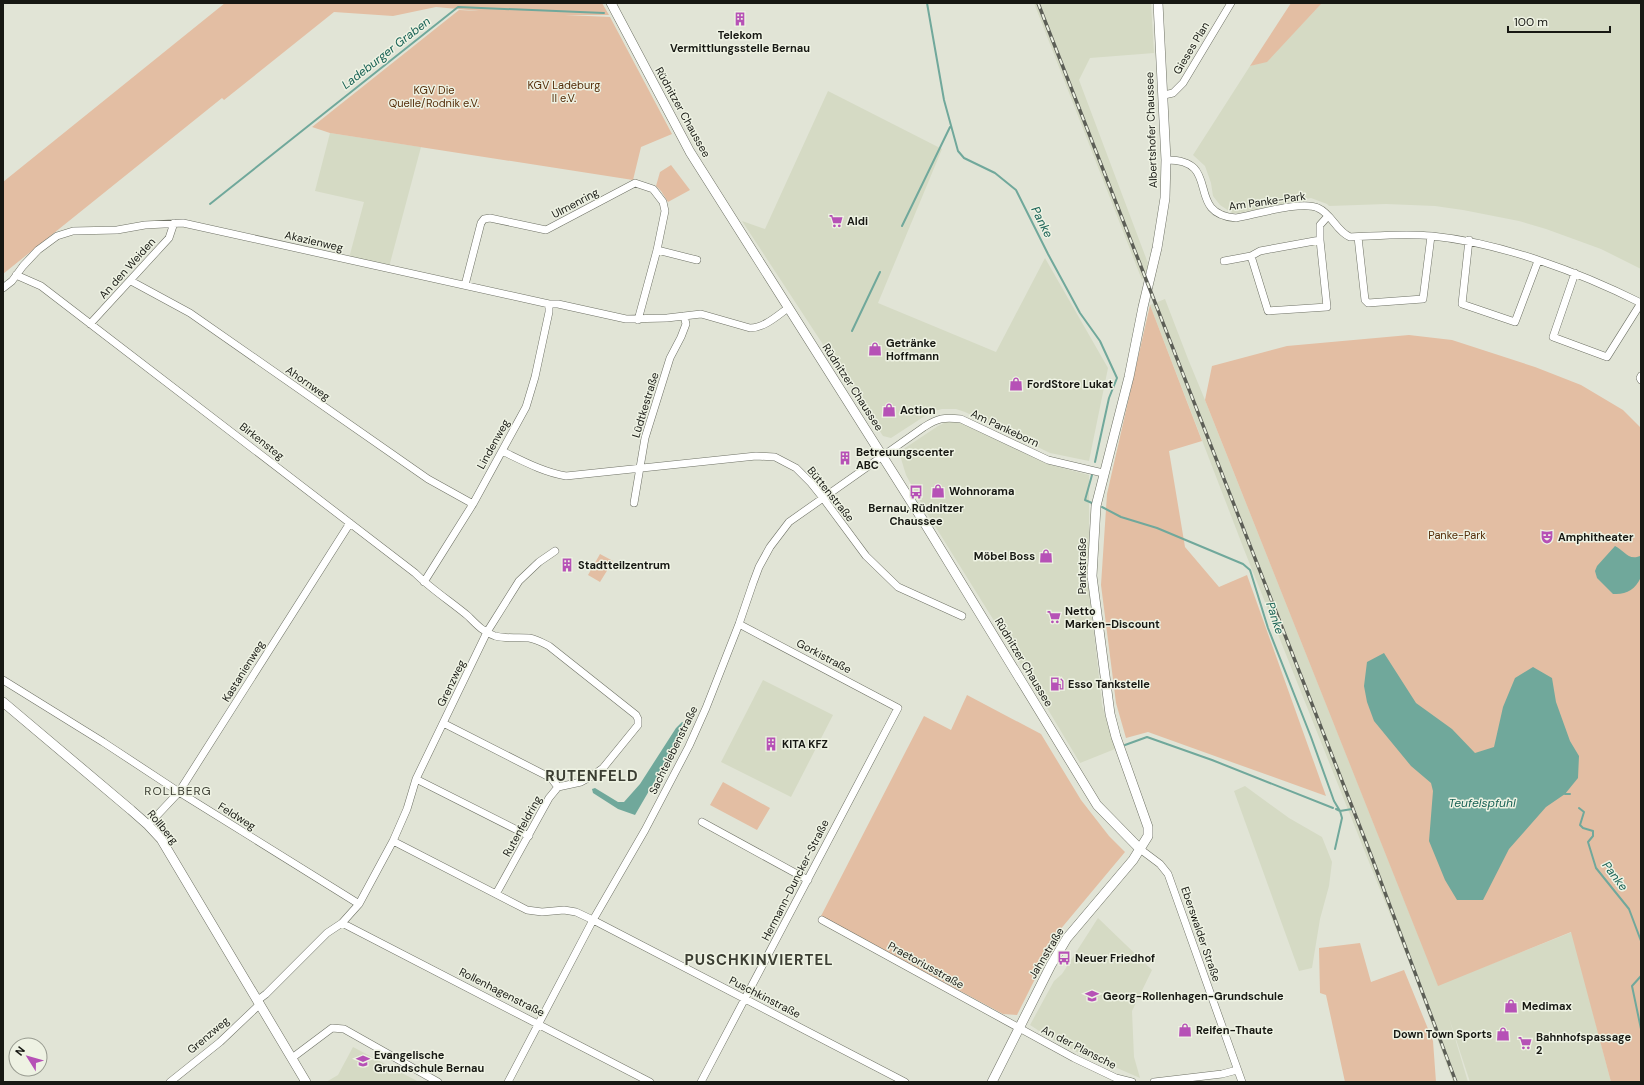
<svg xmlns="http://www.w3.org/2000/svg" width="1644" height="1085" font-family="'DM Sans',sans-serif">
<style>
.built{fill:#d5dac4}
.green{fill:#e3bea3}
.water{fill:#70a89b}
.lines{fill:none;stroke-linecap:round;stroke-linejoin:round}
.stream{stroke:#70a89b;stroke-width:2}
.street-casing{stroke:#6e7165;stroke-width:8}
.secondary-casing{stroke:#6e7165;stroke-width:10}
.street{stroke:#fff;stroke-width:7}
.secondary{stroke:#fff;stroke-width:9}
.rail-casing{stroke:#5c5e56;stroke-width:3.5}
.rail{stroke:#eef2e3;stroke-width:2;stroke-dasharray:6;stroke-linecap:butt}
.labels{text-anchor:middle;stroke-width:3;stroke-linejoin:round;paint-order:stroke}
.poi-label{font-size:11px;font-weight:bold;fill:#171813;stroke:#eef2e3;text-anchor:start}
.street-label{font-size:11px;fill:#171813;stroke:#eef2e3}
.park-label{font-size:11px;fill:#542d09;stroke:#eef2e3}
.water-label{font-size:12px;font-style:italic;fill:#186255;stroke:#eef2e3}
.neighbourhood-label{font-size:12px;letter-spacing:1px;fill:#3c3e33;stroke:#eef2e3}
.district-label{font-size:15px;font-weight:bold;letter-spacing:1px;fill:#3c3e33;stroke:#eef2e3}
</style>
<rect width="100%" height="100%" fill="#e1e4d6"/>
<path class="built" d="M 1034,3 L 1151,3 L 1154,53 L 1090,58 L 1079,80 L 1149,266 L 1142,280 Z
M 1322,3 L 1641,3 L 1641,269 L 1601,249 L 1546,229 L 1519,221 L 1463,210 L 1435,206 L 1386,204 L 1329,206 L 1327,204 L 1311,198 L 1239,213 L 1232,213 L 1220,205 L 1213,196 L 1211,183 L 1205,166 L 1193,155 L 1250,66 L 1267,61 Z
M 828,91 L 942,149 L 878,303 L 996,352 L 1045,258 L 1108,368 L 1089,461 L 1050,453 L 965,412 L 956,409 L 942,409 L 931,412 L 891,438 L 883,436 L 742,221 L 765,229 Z
M 330,133 L 421,147 L 389,267 L 349,258 L 364,202 L 315,191 Z
M 1165,299 L 1188,359 L 1205,400 L 1438,985 L 1572,932 L 1611,1082 L 1470,1082 L 1449,1018 L 1468,1082 L 1453,1082 L 1411,967 L 1245,552 L 1150,305 Z
M 946,422 L 961,423 L 1047,464 L 1089,475 L 1089,587 L 1102,705 L 1115,749 L 1080,763 L 1011,648 L 925,510 L 906,475 L 899,452 L 938,426 Z
M 763,680 L 833,715 L 791,797 L 721,762 Z
M 1245,786 L 1289,818 L 1322,837 L 1332,862 L 1329,886 L 1320,919 L 1312,968 L 1299,971 L 1234,791 Z
M 1098,918 L 1152,970 L 1132,1011 L 1134,1057 L 1140,1078 L 1094,1058 L 1090,1059 L 1050,1038 L 1030,1025 L 1054,981 L 1062,974 Z
M 353,1047 L 419,1082 L 420,1082 L 326,1082 L 338,1075 Z"/>
<path class="green" d="M 225,3 L 602,3 L 609,15 L 565,15 L 610,17 L 672,134 L 641,147 L 633,180 L 330,133 L 312,127 L 459,10 L 479,11 L 436,7 L 393,16 L 334,12 L 224,100 L 222,98 L 3,274 L 3,182 Z
M 1291,3 L 1322,3 L 1267,62 L 1250,66 Z
M 671,165 L 690,190 L 668,202 L 661,191 L 656,186 L 660,172 Z
M 1150,305 L 1202,441 L 1169,451 L 1185,547 L 1219,587 L 1247,575 L 1326,796 L 1148,732 L 1126,738 L 1116,703 L 1101,585 L 1107,494 Z
M 1409,335 L 1452,340 L 1535,367 L 1581,385 L 1623,410 L 1641,428 L 1641,1080 L 1640,1082 L 1611,1082 L 1571,932 L 1438,986 L 1205,400 L 1212,366 L 1287,346 Z
M 600,554 L 613,561 L 600,582 L 588,575 Z
M 967,695 L 1041,734 L 1081,800 L 1109,836 L 1125,852 L 1059,931 L 1017,1015 L 1003,1014 L 821,916 L 924,716 L 951,730 Z
M 723,782 L 770,808 L 757,830 L 710,805 Z
M 1360,943 L 1371,982 L 1404,970 L 1433,1041 L 1436,1082 L 1345,1082 L 1326,995 L 1320,993 L 1319,948 Z"/>
<path class="water" d="M 1615,546 C 1624,550 1628,561 1640,556 L 1641,558 C 1641,563 1643,572 1641,577 C 1635,590 1626,595 1613,594 L 1597,578 L 1595,571 L 1597,566 Z
M 1384,653 L 1416,703 L 1452,729 L 1475,753 L 1494,747 L 1503,707 L 1515,678 L 1533,667 L 1552,678 L 1556,702 L 1570,741 L 1579,756 L 1578,778 L 1565,794 L 1546,807 L 1509,849 L 1483,900 L 1457,900 L 1445,880 L 1429,841 L 1433,791 L 1431,783 L 1411,766 L 1374,721 L 1367,702 L 1364,686 L 1367,662 Z
M 682,722 L 687,724 L 685,729 L 635,815 L 618,809 L 593,793 L 592,789 L 595,788 L 618,802 L 624,802 L 640,784 L 676,728 Z"/>
<g class="lines">
<path class="stream" d="M 927,3 L 944,100 L 958,151 L 964,158 L 995,173 L 1016,190 L 1048,254 L 1080,313 L 1100,341 L 1117,378 L 1109,398 L 1095,462
M 210,204 L 458,7 L 604,13
M 902,226 L 950,127
M 852,331 L 880,272
M 1092,503 L 1085,500 L 1092,475
M 1102,507 L 1121,517 L 1157,528 L 1243,564 L 1250,570 L 1268,628 L 1311,737 L 1334,801 L 1340,811 L 1352,809
M 1125,745 L 1147,737 L 1212,760 L 1333,808
M 1562,792 L 1565,794 L 1570,794
M 1579,808 L 1584,812 L 1580,825 L 1583,828 L 1593,831 L 1593,836 L 1588,842 L 1596,868 L 1629,909 L 1641,941
M 1335,849 L 1342,818 L 1340,811 L 1336,809
M 1641,976 L 1632,986 L 1641,1029"/>
<g class="street-casing">
<path id="street" d="M 1164,95 L 1173,93 L 1183,83 L 1231,3
M 1166,160 C 1224,159 1183,214 1236,218 C 1254,215 1302,200 1318,208 C 1332,214 1336,231 1350,237 C 1377,236 1405,233 1432,236 C 1502,243 1579,272 1641,303
M 1358,237 L 1365,300 L 1368,303 L 1423,299 L 1431,236
M 1469,240 L 1462,304 L 1515,322 L 1538,261
M 657,250 L 697,260
M 1251,256 L 1268,311 L 1327,307 L 1320,240 L 1320,225 L 1328,216
M 1224,261 L 1251,256 L 1260,251 L 1320,240
M 1575,273 L 1553,337 L 1607,357 L 1641,303
M 16,275 L 41,286 L 415,573 C 431,589 450,601 468,616 C 476,624 483,632 495,636 C 506,639 517,637 529,638 C 536,639 543,643 549,646 L 636,715 L 638,719 L 638,725 L 603,768 L 592,776 L 581,782 L 558,787 L 549,798 L 496,894
M 131,281 L 190,313 L 428,479 L 473,504
M 465,285 L 481,223 L 484,219 L 490,218 L 546,230 L 635,183 L 653,189 L 663,202 L 665,211 L 657,250 L 638,320
M 3,288 L 12,281 L 23,266 L 38,250 L 57,236 L 73,231 L 117,230 L 145,225 L 183,223 L 549,304 L 558,304 L 626,319 L 667,318 L 701,314 L 750,328 C 764,328 777,316 788,308
M 90,324 L 169,238 L 174,223
M 1641,376 L 1640,378 L 1641,380
M 502,451 C 523,461 543,472 566,476 L 756,456 L 775,457 L 796,468 L 811,483 L 823,498 L 866,556 L 898,587 L 962,616
M 634,503 L 645,438 L 670,358 L 681,337 L 686,324 L 684,316
M 555,551 L 539,562 L 519,581 L 487,632 L 416,779 L 407,809 L 393,841 L 527,910 L 542,912 L 564,910 L 576,912 L 593,920 L 905,1082
M 424,582 L 473,504 L 526,407 L 535,377 L 549,312 L 549,304
M 3,680 L 103,742 L 179,792 L 359,904 L 342,923 L 327,933 L 266,994 L 258,1000
M 443,723 L 551,778 L 558,787
M 416,779 L 529,836
M 702,822 L 808,880
M 148,825 L 179,792 L 350,523
M 1140,849 L 1160,864 L 1168,874 L 1242,1082
M 359,904 L 393,841
M 822,920 L 1074,1058 L 1116,1078 L 1132,1082
M 342,923 L 650,1082
M 292,1058 L 332,1028 L 344,1029 L 438,1082
M 170,1082 L 220,1042 L 260,1004
M 508,1082 L 593,920 L 645,830 L 689,746 L 706,708 L 739,624 L 753,583 L 759,567 L 770,547 L 789,522 L 924,427 C 938,418 944,417 961,419 L 1048,460 L 1103,473
M 701,1082 L 898,708 L 739,624
M 1154,1082 L 1222,1074 L 1237,1070"/>
</g>
<g class="secondary-casing">
<path id="secondary" d="M 611,3 L 690,152 L 924,522 L 1097,805 L 1140,849
M 3,702 L 131,810 L 148,825 L 161,839 L 306,1082
M 992,1082 L 1051,965 L 1067,938 L 1133,860 L 1148,836 L 1148,827 L 1116,737 L 1110,714 L 1092,576 L 1096,506 L 1129,377 L 1143,307 L 1157,248 L 1165,198 L 1166,160 L 1158,3"/>
</g>
<use href="#street" class="street"/>
<use href="#secondary" class="secondary"/>
<g class="rail-casing">
<path id="rail" d="M 1038,3 L 1369,850 L 1456,1082"/>
</g>
<use href="#rail" class="rail"/>
</g>
<defs>
<g id="building-bare" transform="scale(1.08)"><path d="M-4-6H4V6H1V3H-1V6H-4ZM-2.5-4.3h1.7v1.8h-1.7ZM.8-4.3h1.7v1.8H.8ZM-2.5-1h1.7V.8h-1.7ZM.8-1h1.7V.8H.8Z" fill="#b651b6" stroke="#eef2e3" stroke-width="2.5" paint-order="stroke"/></g>
<g id="supermarket-bare" transform="scale(1.08)"><path d="M-6-5.5h2.5l.6 2H6L4.5 2H-2.5L-4.4-4H-6ZM-1.5 3.2a1.3 1.3 0 1 0 .1 0ZM3 3.2a1.3 1.3 0 1 0 .1 0Z" fill="#b651b6" stroke="#eef2e3" stroke-width="2.5" paint-order="stroke"/></g>
<g id="shop-bare" transform="scale(1.08)"><path d="M-5-2.5h2.3a2.7 3.5 0 0 1 5.4 0H5L5.5 6h-11ZM-1.5-2.5h3a1.5 2.3 0 0 0-3 0Z" fill="#b651b6" stroke="#eef2e3" stroke-width="2.5" paint-order="stroke"/></g>
<g id="bus-bare" transform="scale(1.08)"><path d="M-5-6H5V4H4V6H2V4H-2V6H-4V4H-5ZM-3.5-4V0h7V-4ZM-3.5 1.2v1.5H-2V1.2ZM2 1.2v1.5H3.5V1.2Z" fill="#b651b6" stroke="#eef2e3" stroke-width="2.5" paint-order="stroke"/></g>
<g id="theatre-bare" transform="scale(1.08)"><path d="M-5-5.5Q0-4 5-5.5V0Q5 5 0 6Q-5 5-5 0ZM-3.3-2.5H-1v1.5H-3.3ZM1-2.5H3.3v1.5H1ZM-2.8 1Q0 5.5 2.8 1Z" fill="#b651b6" stroke="#eef2e3" stroke-width="2.5" paint-order="stroke"/></g>
<g id="fuel-bare" transform="scale(1.08)"><path d="M-5.5-6h7V0h2V4h1.3V-2.5L3-4.5l.8-.8L6-3V5H2.5V1h-1V6h-7ZM-4.2-4.7v3.2H.2V-4.7Z" fill="#b651b6" stroke="#eef2e3" stroke-width="2.5" paint-order="stroke"/></g>
<g id="school-bare" transform="scale(1.08)"><path d="M0-5L7-2L0 1L-7-2ZM-4 1L0 2.5L4 1V4Q0 6-4 4Z" fill="#b651b6" stroke="#eef2e3" stroke-width="2.5" paint-order="stroke"/></g>
</defs>
<g fill-rule="evenodd">
<use href="#building-bare" x="740" y="19"/>
<use href="#supermarket-bare" x="836" y="221"/>
<use href="#shop-bare" x="875" y="349"/>
<use href="#shop-bare" x="1016" y="384"/>
<use href="#shop-bare" x="889" y="410"/>
<use href="#building-bare" x="845" y="458"/>
<use href="#shop-bare" x="938" y="491"/>
<use href="#bus-bare" x="916" y="492"/>
<use href="#theatre-bare" x="1547" y="537"/>
<use href="#shop-bare" x="1046" y="556"/>
<use href="#building-bare" x="567" y="565"/>
<use href="#supermarket-bare" x="1054" y="617"/>
<use href="#fuel-bare" x="1057" y="684"/>
<use href="#building-bare" x="771" y="744"/>
<use href="#bus-bare" x="1064" y="958"/>
<use href="#school-bare" x="1092" y="996"/>
<use href="#shop-bare" x="1511" y="1006"/>
<use href="#shop-bare" x="1185" y="1030"/>
<use href="#shop-bare" x="1503" y="1034"/>
<use href="#supermarket-bare" x="1525" y="1043"/>
<use href="#school-bare" x="363" y="1061"/>
</g>
<g class="labels">
<g class="poi-label">
<text x="740" y="39" text-anchor="middle">Telekom<tspan x="740" dy="13">Vermittlungsstelle Bernau</tspan></text>
<text x="847" y="225">Aldi</text>
<text x="886" y="347">Getränke<tspan x="886" dy="13">Hoffmann</tspan></text>
<text x="1027" y="388">FordStore Lukat</text>
<text x="900" y="414">Action</text>
<text x="856" y="456">Betreuungscenter<tspan x="856" dy="13">ABC</tspan></text>
<text x="949" y="495">Wohnorama</text>
<text x="916" y="512" text-anchor="middle">Bernau, Rüdnitzer<tspan x="916" dy="13">Chaussee</tspan></text>
<text x="1558" y="541">Amphitheater</text>
<text x="1035" y="560" text-anchor="end">Möbel Boss</text>
<text x="578" y="569">Stadtteilzentrum</text>
<text x="1065" y="615">Netto<tspan x="1065" dy="13">Marken-Discount</tspan></text>
<text x="1068" y="688">Esso Tankstelle</text>
<text x="782" y="748">KITA KFZ</text>
<text x="1075" y="962">Neuer Friedhof</text>
<text x="1103" y="1000">Georg-Rollenhagen-Grundschule</text>
<text x="1522" y="1010">Medimax</text>
<text x="1196" y="1034">Reifen-Thaute</text>
<text x="1492" y="1038" text-anchor="end">Down Town Sports</text>
<text x="1536" y="1041">Bahnhofspassage<tspan x="1536" dy="13">2</tspan></text>
<text x="374" y="1059">Evangelische<tspan x="374" dy="13">Grundschule Bernau</tspan></text>
</g>
<g class="street-label">
<text transform="translate(1191 48) rotate(-59)" y="4">Gieses Plan</text>
<text transform="translate(683 112) rotate(61)" y="4">Rüdnitzer Chaussee</text>
<text transform="translate(1151 130) rotate(-92)" y="4">Albertshofer Chaussee</text>
<text transform="translate(1267 201) rotate(-8)" y="4">Am Panke-Park</text>
<text transform="translate(575 203) rotate(-28)" y="4">Ulmenring</text>
<text transform="translate(314 241) rotate(13)" y="4">Akazienweg</text>
<text transform="translate(127 268) rotate(-48)" y="4">An den Weiden</text>
<text transform="translate(308 383) rotate(35)" y="4">Ahornweg</text>
<text transform="translate(853 387) rotate(57)" y="4">Rüdnitzer Chaussee</text>
<text transform="translate(645 405) rotate(-73)" y="4">Lüdtkestraße</text>
<text transform="translate(1005 428) rotate(25)" y="4">Am Pankeborn</text>
<text transform="translate(262 441) rotate(38)" y="4">Birkensteg</text>
<text transform="translate(493 444) rotate(-61)" y="4">Lindenweg</text>
<text transform="translate(831 494) rotate(51)" y="4">Büttenstraße</text>
<text transform="translate(1082 566) rotate(-90)" y="4">Pankstraße</text>
<text transform="translate(824 656) rotate(28)" y="4">Gorkistraße</text>
<text transform="translate(1024 662) rotate(59)" y="4">Rüdnitzer Chaussee</text>
<text transform="translate(243 671) rotate(-58)" y="4">Kastanienweg</text>
<text transform="translate(451 683) rotate(-64)" y="4">Grenzweg</text>
<text transform="translate(673 750) rotate(-64)" y="4">Sachtelebenstraße</text>
<text transform="translate(237 816) rotate(32)" y="4">Feldweg</text>
<text transform="translate(522 826) rotate(-61)" y="4">Rutenfeldring</text>
<text transform="translate(163 827) rotate(50)" y="4">Rollberg</text>
<text transform="translate(795 880) rotate(-63)" y="4">Hermann-Duncker-Straße</text>
<text transform="translate(1201 934) rotate(71)" y="4">Eberswalder Straße</text>
<text transform="translate(1046 953) rotate(-59)" y="4">Jahnstraße</text>
<text transform="translate(926 965) rotate(29)" y="4">Praetoriusstraße</text>
<text transform="translate(502 992) rotate(27)" y="4">Rollenhagenstraße</text>
<text transform="translate(765 997) rotate(27)" y="4">Puschkinstraße</text>
<text transform="translate(208 1035) rotate(-40)" y="4">Grenzweg</text>
<text transform="translate(1079 1047) rotate(27)" y="4">An der Plansche</text>
</g>
<g class="park-label">
<text x="564" y="89">KGV Ladeburg<tspan x="564" dy="13">II e.V.</tspan></text>
<text x="434" y="94">KGV Die<tspan x="434" dy="13">Quelle/Rodnik e.V.</tspan></text>
<text x="1457" y="539">Panke-Park</text>
</g>
<g class="water-label">
<text transform="translate(386 53) rotate(-38)" y="4">Ladeburger Graben</text>
<text transform="translate(1042 222) rotate(63)" y="4">Panke</text>
<text transform="translate(1275 618) rotate(72)" y="4">Panke</text>
<text x="1482" y="807">Teufelspfuhl</text>
<text transform="translate(1615 876) rotate(53)" y="4">Panke</text>
</g>
<g class="neighbourhood-label">
<text x="178" y="795">ROLLBERG</text>
</g>
<g class="district-label">
<text x="592" y="781">RUTENFELD</text>
<text x="759" y="965">PUSCHKINVIERTEL</text>
</g>
</g>
<rect width="1644" height="1085" fill="none" stroke="#171813" stroke-width="8"/>
<g transform="translate(28 1057) rotate(307)"><circle r="19" fill="#eef2e3" stroke="#989b90"/>
<path d="M0-3L7 15L0 10L-7 15Z" fill="#b651b6"/>
<text y="-6" font-size="11" font-weight="bold" text-anchor="middle" fill="#171813">N</text>
</g>
<path d="M1508 26v6h102v-6" fill="none" stroke="#171813" stroke-width="2"/>
<text x="1514" y="26" font-size="12" fill="#171813" stroke="#eef2e3" stroke-width="3" paint-order="stroke">100 m</text>
</svg>
